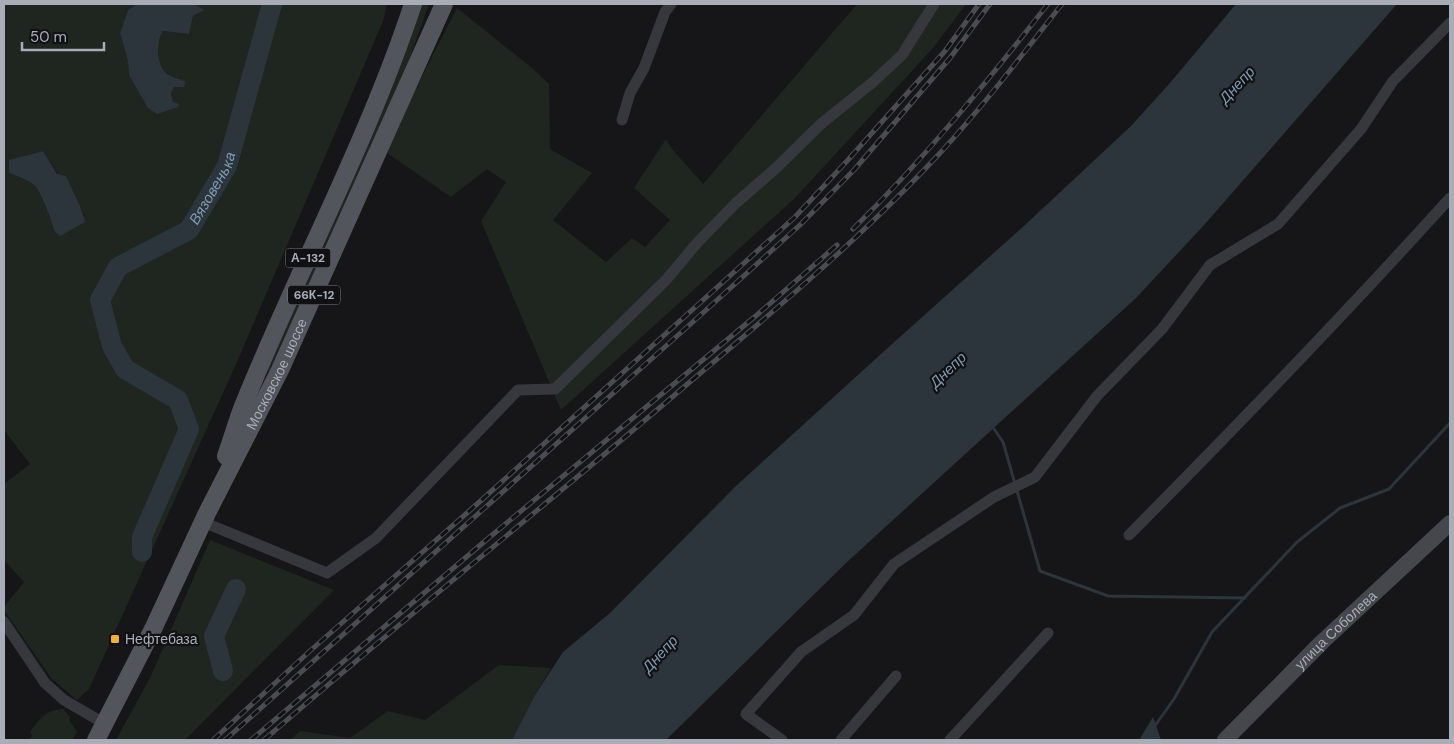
<svg xmlns="http://www.w3.org/2000/svg" width="1454" height="744" font-family="'DM Sans',sans-serif">
<style>
.green{fill:#1e261f;fill-rule:evenodd}
.water{fill:#2c353c}
.lines{fill:none;stroke-linecap:round;stroke-linejoin:round}
.stream{stroke:#2c353c;stroke-width:3}
.river{stroke:#2c353c;stroke-width:20}
.street{stroke:#37383d;stroke-width:11}
.secondary{stroke:#45474d;stroke-width:16}
.primary{stroke:#53555c;stroke-width:18}
.rail-casing{stroke:#4a4c52;stroke-width:5}
.rail{stroke:#111113;stroke-width:3;stroke-dasharray:9;stroke-linecap:butt}
.poi-dot{fill:#f2b134;stroke:#111113;stroke-width:2}
.labels{text-anchor:middle;stroke-width:4.5;stroke-linejoin:round;paint-order:stroke}
.shield{fill:#111113;stroke:#7b7e86;stroke-width:1}
.shield-label{font-size:12px;font-weight:bold;fill:#a8adb8}
.street-label{font-size:14px;fill:#a8adb8;stroke:#111113}
.poi-label{font-size:14px;fill:#a8adb8;stroke:#111113;text-anchor:start}
.water-label{font-size:15px;font-style:italic;fill:#7f9bb3;stroke:#111113}
</style>
<rect width="100%" height="100%" fill="#161618"/>
<path class="green" d="M 4,4 L 137,4 L 128,10 L 120,33 L 128,61 L 129,75 L 173,102 L 171,93 L 174,87 L 185,81 C 180,79 170,77 166,73 C 156,63 156,42 163,31 L 189,34 L 193,16 L 203,10 L 194,4 L 387,4 L 383,21 L 237,362 L 89,689 L 77,700 L 51,678 L 4,610 L 4,607 L 24,582 L 4,560 L 4,484 L 30,464 L 4,430 ZM 43,151 L 85,216 L 60,235 L 54,232 C 52,221 42,194 35,186 C 29,180 17,176 9,173 L 28,155 Z
M 421,4 L 429,4 L 404,74 L 271,369 L 268,373 L 268,367 Z
M 857,4 L 966,4 L 933,48 L 795,198 L 561,410 L 481,221 L 506,182 L 487,169 L 451,197 L 384,151 L 457,8 L 532,68 L 549,84 L 550,149 L 592,173 L 553,220 L 606,262 L 632,238 L 645,247 L 670,220 L 634,188 L 666,139 L 672,149 L 703,184 Z
M 210,540 L 334,590 L 185,740 L 116,740 L 150,678 Z
M 499,665 L 551,668 L 535,695 L 512,740 L 290,740 L 300,731 L 350,738 L 388,711 L 425,720 Z
M 63,709 L 70,717 L 69,720 L 77,732 L 72,740 L 29,740 L 32,736 L 30,732 C 40,719 45,710 63,709 Z"/>
<path class="water" d="M 137,4 L 194,4 L 204,10 L 193,16 L 189,34 L 163,31 C 156,42 156,63 166,73 C 170,77 180,79 185,81 L 184,87 L 174,87 L 171,93 L 173,102 L 179,104 L 178,107 L 157,114 L 148,108 L 129,75 L 128,61 L 120,33 L 128,10 Z
M 1236,4 L 1397,4 L 1205,224 L 1136,298 L 846,563 L 666,740 L 512,740 L 535,695 L 563,652 L 610,613 L 737,485 L 881,354 L 1026,224 L 1131,126 L 1170,83 Z
M 43,151 L 57,174 L 66,176 C 70,186 85,214 85,222 L 60,236 L 54,231 C 52,221 42,194 35,186 C 29,180 17,176 9,173 L 9,160 Z
M 1153,717 L 1161,740 L 1139,740 Z"/>
<g class="lines">
<path class="stream" d="M 992,426 L 1003,442 L 1040,571 L 1108,596 L 1245,598
M 1154,727 L 1174,699 L 1212,632 L 1297,542 L 1340,508 L 1389,489 L 1450,423"/>
<g class="river">
<path id="s1" d="M 142,552 L 142,537 L 189,429 L 178,400 L 125,369 L 112,346 L 100,300 L 118,267 L 189,230 L 227,166 L 272,4"/>
<path d="M 223,671 L 214,636 L 236,589"/>
</g>
<path class="street" d="M 622,120 L 630,93 L 644,68 L 665,12 L 671,4
M 203,522 L 327,573 L 376,538 L 518,390 L 555,389 L 666,280 L 697,243 L 736,203 L 775,169 L 822,123 L 873,82 L 902,55 L 934,4
M 1129,535 C 1238,425 1346,313 1450,198
M 4,622 L 45,683 L 64,700 L 105,724
M 782,740 L 746,714 L 801,652 L 854,615 L 894,564 L 994,497 L 1035,477 L 1097,396 L 1162,329 L 1210,265 L 1278,224 L 1361,129 L 1393,81 L 1450,23
M 841,740 L 896,676
M 950,740 L 1048,633"/>
<path class="secondary" id="s2" d="M 1225,740 L 1322,642 L 1450,523"/>
<g class="primary">
<path d="M 226,456 C 233,437 238,417 246,399 C 300,266 368,140 413,4"/>
<path id="s3" d="M 96,740 L 154,627 L 207,513 L 280,370 L 444,4"/>
</g>
<g class="rail-casing">
<path id="rail" d="M 853,229 C 925,158 986,83 1048,4
M 213,740 L 311,650 L 476,505 L 795,217 L 847,161 L 945,51 L 979,4
M 225,740 L 695,320 L 800,225 L 854,170 L 950,58 L 990,4
M 251,740 L 491,536 L 758,314 L 837,245
M 264,740 C 404,618 550,502 691,381 C 778,308 864,235 941,152 C 984,105 1023,54 1062,4"/>
</g>
<use href="#rail" class="rail"/>
</g>
<rect class="poi-dot" x="110" y="634" width="10" height="10" rx="2.5"/>
<g class="labels">
<g class="shield">
<rect x="285.5" y="248.5" width="45" height="19" rx="4"/>
<rect x="288" y="285.5" width="52" height="19" rx="4"/>
</g>
<g class="shield-label">
<text x="308" y="262">А-132</text>
<text x="314" y="299">66К-12</text>
</g>
<g class="street-label">
<text dy="5" stroke="none"><textPath href="#s3" startOffset="408">Московское шоссе</textPath></text>
<text dy="5" stroke="none"><textPath href="#s2" startOffset="156">улица Соболева</textPath></text>
</g>
<g class="poi-label">
<text x="125" y="644">Нефтебаза</text>
</g>
<g class="water-label">
<text transform="translate(1237 85) rotate(-47)" y="5">Днепр</text>
<text dy="5" stroke="none"><textPath href="#s1" startOffset="465">Вязовенька</textPath></text>
<text transform="translate(948 370) rotate(-44)" y="5">Днепр</text>
<text transform="translate(660 654) rotate(-47)" y="5">Днепр</text>
</g>
</g>
<rect width="1454" height="744" fill="none" stroke="#a8adb8" stroke-width="10"/>
<path d="M22 42v8h82v-8" fill="none" stroke="#a8adb8" stroke-width="2.5"/>
<text x="30" y="42" font-size="15" fill="#a8adb8" stroke="#111113" stroke-width="4" paint-order="stroke">50 m</text>
</svg>
